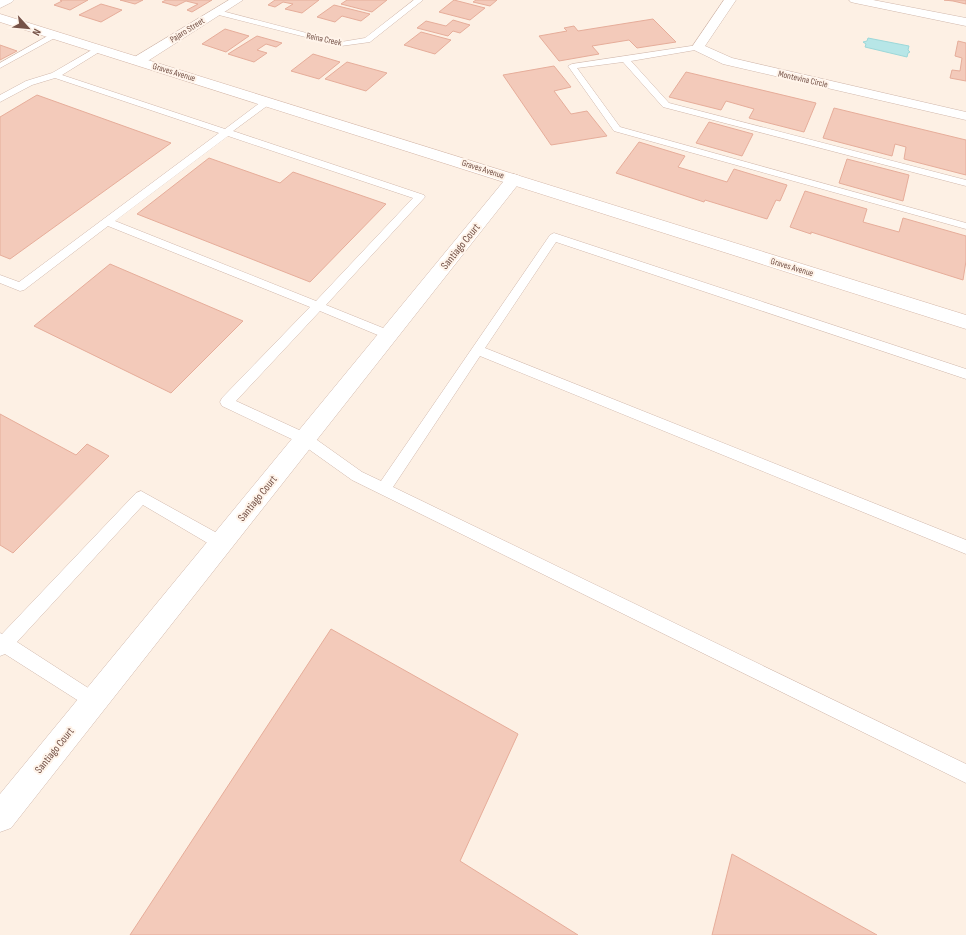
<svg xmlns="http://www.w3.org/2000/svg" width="966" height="935" font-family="'Sofia Sans Condensed',sans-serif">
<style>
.water{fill:#b7e6e7;stroke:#9dd8d9}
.building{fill:#f3caba;stroke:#e6ad9a}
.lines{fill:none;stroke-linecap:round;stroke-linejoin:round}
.lane-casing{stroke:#d1b8ac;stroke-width:1}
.street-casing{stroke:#d1b8ac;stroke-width:1}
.secondary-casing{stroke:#d4b7a9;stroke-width:1}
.lane{fill:#fff;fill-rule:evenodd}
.street{fill:#fff;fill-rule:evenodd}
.secondary{fill:#fff;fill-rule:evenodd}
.labels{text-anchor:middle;stroke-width:4;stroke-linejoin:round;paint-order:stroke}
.far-street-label{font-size:9px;fill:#765348;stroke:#fff4ea}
.street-label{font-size:11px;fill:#765348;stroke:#fff4ea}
</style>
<rect width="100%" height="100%" fill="#fdf0e4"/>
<path class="water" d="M 868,38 L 909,46 L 908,50 L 910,52 L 908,53 L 907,57 L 865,47 L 866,44 L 863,42 L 867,41 Z"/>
<path class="building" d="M 60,0 L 88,0 L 70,10 L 54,5 L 62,1 Z
M 120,0 L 143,0 L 135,4 Z
M 166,0 L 212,0 L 192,12 L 187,10 L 198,4 L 186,1 L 176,6 L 162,2 Z
M 275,0 L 319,0 L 302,13 L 285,9 L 293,4 L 283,2 L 275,7 L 268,5 Z
M 347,0 L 387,0 L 372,12 L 341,4 Z
M 454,0 L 485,8 L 470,20 L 439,12 Z
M 476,0 L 497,0 L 490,6 L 473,2 Z
M 944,0 L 966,0 L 966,4 L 953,1 Z
M 101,4 L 122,10 L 101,22 L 79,15 Z
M 334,5 L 370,14 L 361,21 L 342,16 L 335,22 L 317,17 Z
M 653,19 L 676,42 L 637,48 L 629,40 L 592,46 L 599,54 L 559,61 L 539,36 L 567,31 L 564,28 L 574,26 L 578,31 Z
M 453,20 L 470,25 L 460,33 L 453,31 L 448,36 L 417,28 L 426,21 L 446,26 Z
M 225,29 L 249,36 L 226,52 L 202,44 Z
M 421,32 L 451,40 L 435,54 L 404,45 Z
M 257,36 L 282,43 L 276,47 L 266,44 L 257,50 L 267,53 L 254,62 L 228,54 Z
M 958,41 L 966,43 L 966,81 L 950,78 L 952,70 L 960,71 L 962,58 L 955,56 Z
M 0,45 L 17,51 L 0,60 Z
M 313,54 L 340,62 L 319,79 L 291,71 Z
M 347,62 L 387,73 L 366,91 L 325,79 Z
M 554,66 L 571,87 L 554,91 L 571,114 L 587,111 L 607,136 L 551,145 L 503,75 Z
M 686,72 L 816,103 L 804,132 L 749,118 L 754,109 L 726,101 L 721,110 L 669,97 Z
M 37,95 L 171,143 L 10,259 L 0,255 L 0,117 Z
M 834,108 L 966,140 L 966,175 L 904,159 L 906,147 L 895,144 L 892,156 L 823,138 Z
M 709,122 L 753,134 L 742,156 L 696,143 Z
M 639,142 L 685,156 L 678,167 L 727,182 L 734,169 L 787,185 L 780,201 L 776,200 L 767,219 L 705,200 L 704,202 L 616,173 Z
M 209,158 L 280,183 L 293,172 L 386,204 L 310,282 L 137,214 Z
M 847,159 L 909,175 L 903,201 L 839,183 Z
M 805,191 L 867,209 L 863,222 L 899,232 L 903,218 L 966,236 L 966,261 L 963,280 L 811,232 L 811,234 L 790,227 Z
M 110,264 L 243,321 L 171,393 L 34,326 Z
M 0,414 L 76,455 L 87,444 L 109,456 L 13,553 L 0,545 Z
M 331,629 L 518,734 L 460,861 L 578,935 L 130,935 Z
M 732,854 L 877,935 L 712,935 Z"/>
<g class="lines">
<g class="lane-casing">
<path id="lane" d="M 414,0 L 423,0 L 370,42 L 341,46 L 215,14 L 214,12 L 218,10 L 341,42 L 365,38 Z
M 53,33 L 56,33 L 60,35 L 0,68 L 0,63 Z
M 698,45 L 701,45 L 701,49 L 631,61 L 669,103 L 966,180 L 966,186 L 663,107 L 623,62 L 577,68 L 620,127 L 966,223 L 966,229 L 614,131 L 568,66 L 572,64 Z
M 97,47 L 103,47 L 104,49 L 62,75 L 225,129 L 265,99 L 271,99 L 272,101 L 271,103 L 233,131 L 424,195 L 425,197 L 326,305 L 393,332 L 395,335 L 393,338 L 389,340 L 385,338 L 320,311 L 236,401 L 310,435 L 362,472 L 381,481 L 550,235 L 554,233 L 966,369 L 966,379 L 556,242 L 485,348 L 966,540 L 966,554 L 480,356 L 393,487 L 966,764 L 966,783 L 352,480 L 300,443 L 222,406 L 220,402 L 222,398 L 310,307 L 108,226 L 24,290 L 20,291 L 0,283 L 0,275 L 19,282 L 219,133 L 55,78 L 32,85 L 0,102 L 0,95 L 26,81 L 52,73 ZM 228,136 L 413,198 L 316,301 L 115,221 Z
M 141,491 L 226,538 L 229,543 L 226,548 L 221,550 L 216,548 L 143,505 L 17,642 L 99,695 L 102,701 L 99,707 L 93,710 L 5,654 L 0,656 L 0,633 L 2,634 L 136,493 Z"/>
</g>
<g class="street-casing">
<path id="street" d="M 0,0 L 14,0 L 12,2 L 0,8 Z
M 229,0 L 243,0 L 143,64 L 133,64 L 132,61 L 133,58 Z
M 724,0 L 736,0 L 705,46 L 732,58 L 966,112 L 966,120 L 723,64 L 694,50 L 692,47 Z
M 849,0 L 873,0 L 966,18 L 966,26 L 855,3 L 851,2 Z
M 514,174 L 520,176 L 522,179 L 520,182 L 11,828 L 0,832 L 0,794 L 508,176 Z"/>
</g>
<g class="secondary-casing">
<path id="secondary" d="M 0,14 L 966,315 L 966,329 L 0,22 Z"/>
</g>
<use href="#lane" class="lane"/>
<use href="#street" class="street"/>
<use href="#secondary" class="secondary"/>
</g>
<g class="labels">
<g class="far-street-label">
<text transform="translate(187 30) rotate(-32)" y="3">Pajaro Street</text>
<text transform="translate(324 39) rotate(12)" y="3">Reina Creek</text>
<text transform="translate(174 72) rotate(17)" y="3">Graves Avenue</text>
<text transform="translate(803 79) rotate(13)" y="3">Montevina Circle</text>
<text transform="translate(483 169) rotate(18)" y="3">Graves Avenue</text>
<text transform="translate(792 267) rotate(17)" y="3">Graves Avenue</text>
</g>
<g class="street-label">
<text transform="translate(460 246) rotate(-51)" y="4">Santiago Court</text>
<text transform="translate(257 498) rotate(-51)" y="4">Santiago Court</text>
<text transform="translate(54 750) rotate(-51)" y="4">Santiago Court</text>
</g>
</g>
<g transform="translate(28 28) rotate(117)" stroke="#fff4ea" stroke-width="3" paint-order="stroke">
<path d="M0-3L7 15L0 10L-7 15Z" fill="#765348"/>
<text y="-6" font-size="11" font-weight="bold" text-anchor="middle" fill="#765348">N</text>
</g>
</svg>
